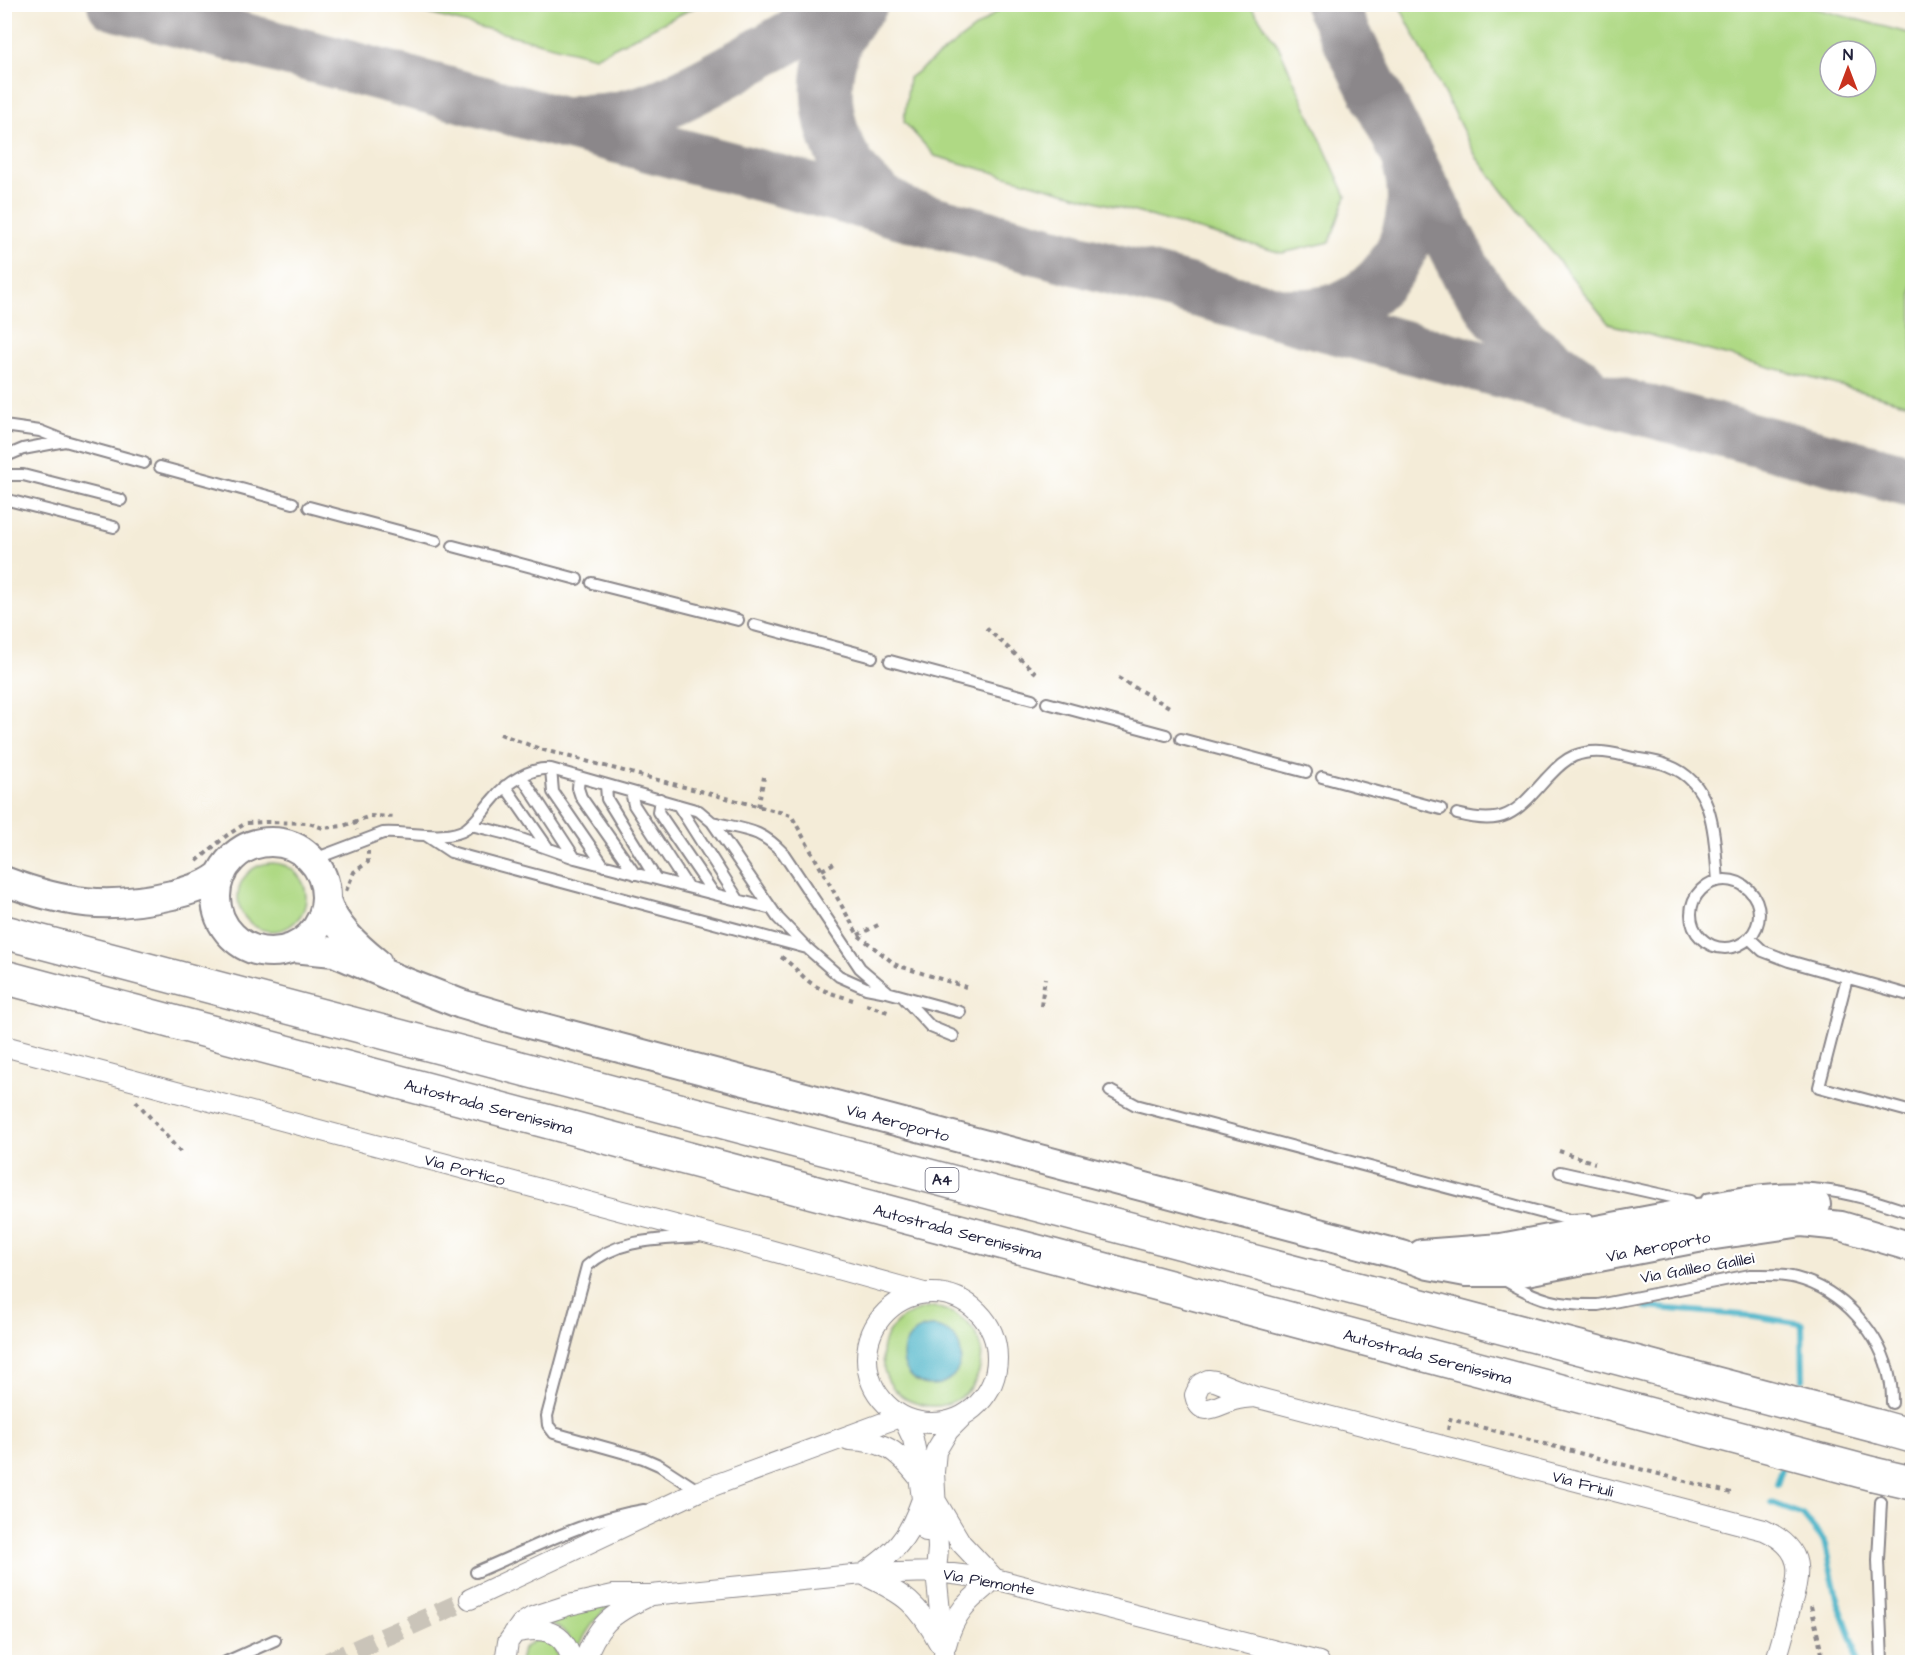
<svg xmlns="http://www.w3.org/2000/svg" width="1917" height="1667" font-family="'Architects Daughter',sans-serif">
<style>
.green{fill:#afd984;stroke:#687e60;stroke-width:1.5;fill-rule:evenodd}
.water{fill:#49b3c7;stroke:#366a81;stroke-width:1.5}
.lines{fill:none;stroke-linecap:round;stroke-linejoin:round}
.stream{stroke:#49b3c7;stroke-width:6}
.taxiway{stroke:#8b878a;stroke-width:52}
.minor-tunnel{stroke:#cac4b9;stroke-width:20;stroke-dasharray:20 10;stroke-linecap:butt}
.service-casing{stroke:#8b878a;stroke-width:14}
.minor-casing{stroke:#8b878a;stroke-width:22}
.secondary-casing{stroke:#8b878a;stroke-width:32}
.motorway-casing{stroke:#8b878a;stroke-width:36}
.path{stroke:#8b878a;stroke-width:4;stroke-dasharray:4.5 4.5;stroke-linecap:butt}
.service{stroke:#fff;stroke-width:10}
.minor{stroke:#fff;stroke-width:20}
.secondary{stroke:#fff;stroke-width:28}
.motorway{stroke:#fff;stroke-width:33}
.motorway-bridge-casing{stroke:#8b878a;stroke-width:36;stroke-linecap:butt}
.motorway-bridge{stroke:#fff;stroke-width:33}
.labels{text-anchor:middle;stroke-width:4.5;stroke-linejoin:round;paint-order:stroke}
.shield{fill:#fff;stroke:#646476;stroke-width:1.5}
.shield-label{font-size:15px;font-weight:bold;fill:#22223b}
.street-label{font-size:16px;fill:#22223b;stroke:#fff}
</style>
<rect width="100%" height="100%" fill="#fff"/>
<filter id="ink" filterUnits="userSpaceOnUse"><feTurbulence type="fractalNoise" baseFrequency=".0167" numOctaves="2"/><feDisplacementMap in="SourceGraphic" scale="12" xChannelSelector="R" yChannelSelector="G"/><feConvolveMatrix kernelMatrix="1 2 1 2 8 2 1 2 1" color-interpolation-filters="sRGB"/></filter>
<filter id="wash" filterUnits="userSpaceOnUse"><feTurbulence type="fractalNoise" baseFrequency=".008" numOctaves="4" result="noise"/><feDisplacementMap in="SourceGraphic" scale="24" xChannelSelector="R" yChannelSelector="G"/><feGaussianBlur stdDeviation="1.35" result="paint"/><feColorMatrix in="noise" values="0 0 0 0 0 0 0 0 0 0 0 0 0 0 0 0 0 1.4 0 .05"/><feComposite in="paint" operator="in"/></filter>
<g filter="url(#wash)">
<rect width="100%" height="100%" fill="#f4ecd8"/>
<path class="green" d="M 395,5 L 699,5 L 595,57 Z
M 1006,5 L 1250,5 L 1278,45 L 1346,196 L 1330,242 L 1282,253 L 935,156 L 904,122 L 909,78 Z
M 1399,5 L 1802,5 L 1912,34 L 1912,405 L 1609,324 L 1477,158 ZM 1830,51 L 1866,51 L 1866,87 L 1830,87 Z
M238 897a34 34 0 1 1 68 0a34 34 0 1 1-68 0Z
M 934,1307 C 1017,1324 979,1427 913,1402 C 900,1397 889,1386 885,1373 C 873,1336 899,1312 934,1307 ZM 933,1327 L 942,1329 L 960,1350 L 961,1359 L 958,1368 L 953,1376 L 926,1385 L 917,1382 L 910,1375 L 923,1328 Z
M 611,1604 C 594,1620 588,1629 577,1650 C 566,1634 563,1625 543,1621 Z
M 540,1640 C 553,1642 557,1650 559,1662 L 520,1662 L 523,1649 L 533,1641 Z"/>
<path class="water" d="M903 1356a29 29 0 1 1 58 0a29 29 0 1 1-58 0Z"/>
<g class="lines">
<path class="stream" d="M 1646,1307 L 1754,1316 L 1802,1324 L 1803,1379
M 1777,1484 L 1782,1469
M 1771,1503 L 1803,1515 L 1824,1541 L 1838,1602 L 1854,1644 L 1856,1662"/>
<path class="taxiway" d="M 113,4 L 1912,481
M 862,4 C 802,63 822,171 896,208
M 1330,4 L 1468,275 L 1497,315 L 1529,347 L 1580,383
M 580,120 C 644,121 690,92 743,63 C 778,43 813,24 848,4
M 1292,314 C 1375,320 1428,242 1409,166"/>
</g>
</g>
<g filter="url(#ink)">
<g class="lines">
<path class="minor-tunnel" d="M 328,1662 L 470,1599"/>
<g class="service-casing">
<path id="service" d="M 4,426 L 40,431 L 65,441 L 144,463
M 4,457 L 23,449 L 65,441
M 160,467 L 293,503
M 4,475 L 23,475 L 121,500
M 4,499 L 114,527
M 309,507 L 436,541
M 453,546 L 577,579
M 592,583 L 738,620
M 754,625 L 872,657
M 890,661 L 1032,699
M 1047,703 L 1166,735
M 1181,739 L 1306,772
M 551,769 L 553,792 L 604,866
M 522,777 L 575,858
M 579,777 L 578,788 L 581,797 L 635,874
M 1322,777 L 1441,809
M 606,785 L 607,799 L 656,879
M 505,786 L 548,848
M 631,792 L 634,805 L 687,886
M 660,799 L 658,812 L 714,894
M 678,805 L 739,901
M 1457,814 C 1505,826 1515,814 1546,779 C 1555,770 1562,761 1574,756 C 1594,748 1614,753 1633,758 C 1645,760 1658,761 1669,766 C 1716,784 1714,838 1718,881
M 712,822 C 744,830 760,828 783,853 L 860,968 L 887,991
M 471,825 L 507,834 L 575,858 L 772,909
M 427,836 L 451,852 L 465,856 L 807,948
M 312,860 L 383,833 C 405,831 447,842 466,829 C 479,819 484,809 494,798 C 506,783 531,767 551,769 L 699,811 L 712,822 L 778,918 L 807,948 L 839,976 L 866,988 L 887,992 L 960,1012
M1691 914a34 34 0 1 1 68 0a34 34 0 1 1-68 0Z
M 1749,938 L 1763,951 L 1789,961 L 1912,996
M 1847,978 L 1819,1087 L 1912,1112
M 904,998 L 931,1027 L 953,1036
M 1110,1091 L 1136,1105 L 1570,1220 L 1588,1219
M 1560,1172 L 1690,1201
M 1707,1199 C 1744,1192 1784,1185 1822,1190 C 1853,1193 1884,1204 1912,1213
M 698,1237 C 658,1240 619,1238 587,1266 L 547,1416 L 548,1425 L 554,1433 L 643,1458 L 659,1465 L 699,1491
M 1506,1281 C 1539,1300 1560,1306 1598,1305 L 1750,1275 C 1765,1275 1781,1274 1796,1278 C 1842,1290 1882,1334 1890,1380 C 1892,1387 1892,1396 1892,1403
M 1881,1502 L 1878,1560 L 1882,1662
M 476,1572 C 531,1549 586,1519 644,1510
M 226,1662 L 275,1640"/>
</g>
<g class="minor-casing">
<path id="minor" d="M 4,1046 L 769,1250 L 924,1293
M867 1358a65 65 0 1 1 130 0a65 65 0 1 1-130 0Z
M 1208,1380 L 1215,1381 L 1255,1397 C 1247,1398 1239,1398 1231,1401 C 1216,1406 1200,1419 1195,1395 L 1200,1384 Z
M 1255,1397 L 1764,1530 C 1807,1550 1800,1573 1789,1612 C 1785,1629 1781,1646 1775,1662
M 902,1416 L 913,1439 L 917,1459 L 926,1531
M 849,1440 C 885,1441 897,1450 919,1478
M 937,1503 L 961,1543 L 995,1579
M 863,1574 C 895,1552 908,1539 921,1502
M 866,1576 C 904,1594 919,1604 939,1643
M 470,1599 L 699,1491 L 902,1416
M 514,1633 C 543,1626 565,1630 572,1662
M 946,1645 C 954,1612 969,1600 995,1579
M 505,1662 L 508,1642 L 521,1624 L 532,1617 L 569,1605 L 613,1595 L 651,1595 L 863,1574 L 936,1572 L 995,1579 L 1319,1662
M 584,1662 C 597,1625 611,1614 645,1598
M 945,1662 L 936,1572 L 938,1548 L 934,1472 L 936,1451 L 948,1431 L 962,1417"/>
</g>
<g class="secondary-casing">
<path id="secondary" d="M216 897a55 55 0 1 1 110 0a55 55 0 1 1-110 0Z
M 4,881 C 65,904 108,910 172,895 C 190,890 209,886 222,873
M 326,900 C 334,926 356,946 377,963
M 293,948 L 334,952 L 397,979 L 461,1004 L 533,1025 L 1402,1255 L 1429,1265 L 1466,1272 L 1521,1272 L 1708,1236 L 1802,1222 L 1841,1226 L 1912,1247
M 1422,1254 L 1501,1248 L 1677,1215 L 1779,1205 L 1816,1205"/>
</g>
<g class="motorway-casing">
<path id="motorway" d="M 4,932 L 1880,1427
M 4,977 L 1873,1474"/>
</g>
<path class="path" d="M 986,628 L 1036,673
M 1118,678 L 1171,708
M 500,734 L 540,749 L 791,815 L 858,935 L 896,965 L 966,987
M 758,807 L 764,777
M 354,821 L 357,830
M 197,861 L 226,836 L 246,823 L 265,822 L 309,823 L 323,828 L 343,826 L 370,816 L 396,817
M 822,870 L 836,862
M 346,891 L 354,872 L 368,862 L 368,851
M 858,935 L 880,924
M 781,957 C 792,964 798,972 807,980 C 820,991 837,995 853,1000
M 866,1005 L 891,1013
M 1041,1006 L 1045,978
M 136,1101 L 181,1153
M 1559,1151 L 1595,1163
M 1448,1430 L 1450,1419 L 1731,1493
M 1811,1606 L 1824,1662"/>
<use href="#service" class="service"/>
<use href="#minor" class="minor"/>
<use href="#secondary" class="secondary"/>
<use href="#motorway" class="motorway"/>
<g class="motorway-bridge-casing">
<path id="motorway-bridge" d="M 1880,1427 L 1912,1436
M 1873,1474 L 1912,1483"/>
</g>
<use href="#motorway-bridge" class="motorway-bridge"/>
</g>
</g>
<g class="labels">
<rect class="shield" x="925.5" y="1168" width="33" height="24" rx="4.5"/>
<g class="shield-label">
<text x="942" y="1185">A4</text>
</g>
<g class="street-label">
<text transform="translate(489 1106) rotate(15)" y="6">Autostrada Serenissima</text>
<text transform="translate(898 1122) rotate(15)" y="6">Via Aeroporto</text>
<text transform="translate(465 1169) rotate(15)" y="6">Via Portico</text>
<text transform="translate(958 1231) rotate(15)" y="6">Autostrada Serenissima</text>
<text transform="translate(1658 1246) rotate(-11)" y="6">Via Aeroporto</text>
<text transform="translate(1697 1267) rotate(-10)" y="6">Via Galileo Galilei</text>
<text transform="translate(1428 1356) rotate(15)" y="6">Autostrada Serenissima</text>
<text transform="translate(1583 1483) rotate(15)" y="6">Via Friuli</text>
<text transform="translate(989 1581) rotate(10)" y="6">Via Piemonte</text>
</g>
</g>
<rect width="1917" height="1667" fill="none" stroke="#fff" stroke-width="24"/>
<g transform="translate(1848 69)"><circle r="28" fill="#ffffff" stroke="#a7a7b1" stroke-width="1.5"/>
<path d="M0-4.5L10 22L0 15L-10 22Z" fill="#c8321e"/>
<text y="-9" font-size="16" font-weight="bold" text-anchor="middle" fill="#22223b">N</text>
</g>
</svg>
